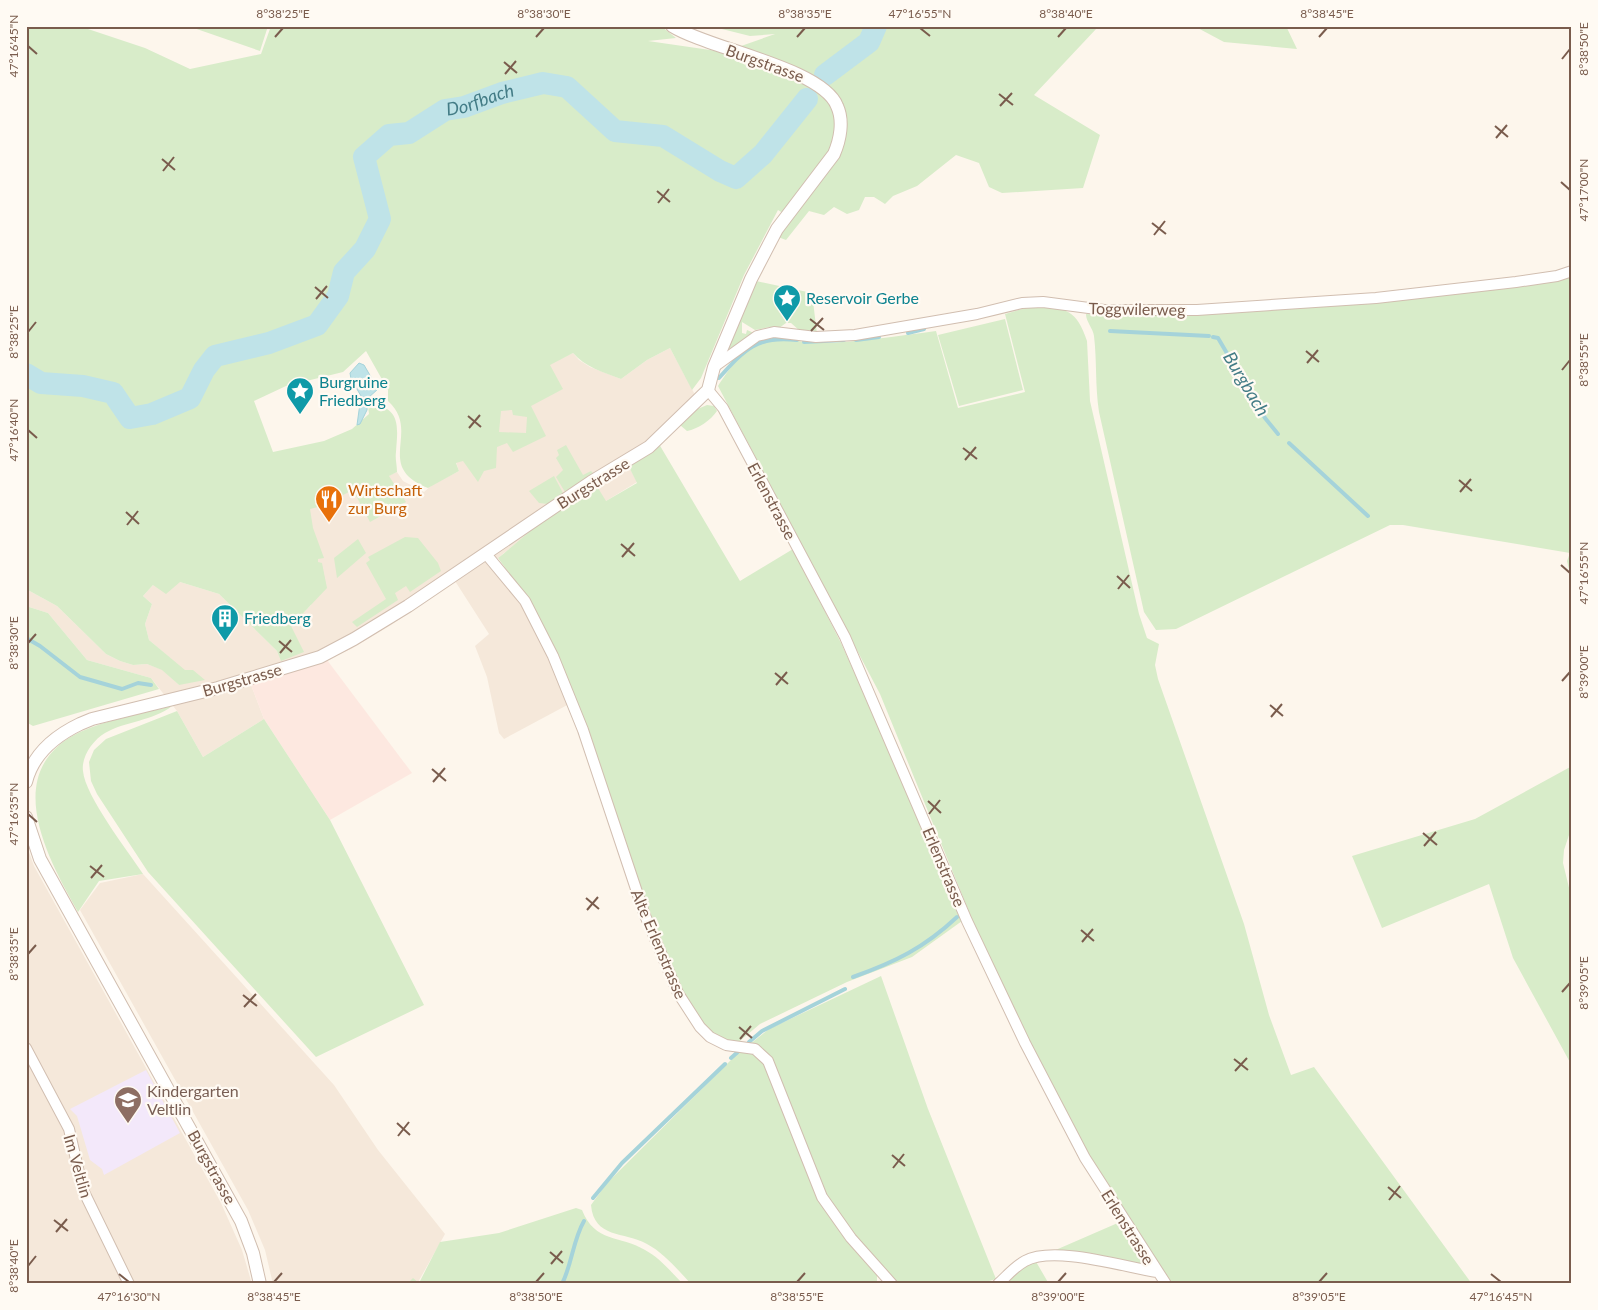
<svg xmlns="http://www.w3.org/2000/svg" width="1598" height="1310" font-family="Lato,sans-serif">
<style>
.residential{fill:#f5e8da}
.commercial{fill:#fde8e0}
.education{fill:#f3e8fa}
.green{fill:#d8ecc9;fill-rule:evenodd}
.water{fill:#bfe3e8;stroke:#a5d3da}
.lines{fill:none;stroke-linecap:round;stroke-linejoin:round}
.stream{stroke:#a5d3da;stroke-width:4}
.river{stroke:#bfe3e8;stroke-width:22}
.minor-casing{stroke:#d1beb0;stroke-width:12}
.tertiary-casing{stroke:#d1beb0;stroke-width:14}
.minor{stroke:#fff;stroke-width:10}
.tertiary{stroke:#fff;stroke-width:12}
.ticks{fill:none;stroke:#7a5c4d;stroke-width:2}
.labels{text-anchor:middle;stroke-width:4.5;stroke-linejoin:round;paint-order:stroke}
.street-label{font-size:16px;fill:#7a5c4d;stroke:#fffaf3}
.culture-label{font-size:16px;fill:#0d838f;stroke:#fffaf3;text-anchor:start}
.food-label{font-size:16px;fill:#c56008;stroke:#fffaf3;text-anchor:start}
.education-label{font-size:16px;fill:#785e54;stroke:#fffaf3;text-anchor:start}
.water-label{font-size:18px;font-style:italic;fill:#437c86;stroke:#fffaf3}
.neatline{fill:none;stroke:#7a5c4d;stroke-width:2}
.ticks-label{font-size:12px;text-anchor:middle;fill:#7a5c4d}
</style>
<rect width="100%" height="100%" fill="#fdf6ec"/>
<path class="residential" d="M 670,348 L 701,406 L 693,411 L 669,436 L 629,467 L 637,482 L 606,501 L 547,518 L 498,558 L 489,563 L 522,600 L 571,703 L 504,739 L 499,733 L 487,677 L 475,646 L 489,634 L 455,581 L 391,625 L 351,649 L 308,668 L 251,685 L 264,719 L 203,757 L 177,711 L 151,678 L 87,660 L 48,613 L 26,606 L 26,589 L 57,606 L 106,654 L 120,661 L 133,665 L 147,664 L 163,670 L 179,685 L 185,671 L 149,640 L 145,624 L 152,604 L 143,596 L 153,585 L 180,582 L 219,594 L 277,651 L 281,660 L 291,626 L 311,605 L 318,562 L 281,496 L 377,481 L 397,472 L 403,481 L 424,492 L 432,485 L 459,471 L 456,462 L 462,461 L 501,411 L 550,364 L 573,353 L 579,360 L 590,367 L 621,379 L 647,360 Z
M 26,844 L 34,866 L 221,1203 L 242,1250 L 252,1284 L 26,1284 Z
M 143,874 L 334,1085 L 378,1150 L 445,1234 L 417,1284 L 273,1284 L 265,1250 L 248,1210 L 80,910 L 100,883 Z"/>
<path class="commercial" d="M 327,660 L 412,773 L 330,820 L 264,719 L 251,685 Z"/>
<path class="education" d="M 146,1070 L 180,1133 L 104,1175 L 102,1169 L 90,1160 L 77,1116 L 70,1109 Z"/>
<path class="green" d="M 26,26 L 79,26 L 145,48 L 190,69 L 261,54 L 271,26 L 661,26 L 676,38 L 648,41 L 724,52 L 775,34 L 750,36 L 710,26 L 1126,26 L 1097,28 L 1034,95 L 1100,135 L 1083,188 L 1002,193 L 989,187 L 979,163 L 956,155 L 917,186 L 893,196 L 885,204 L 874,197 L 865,197 L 859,210 L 847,214 L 834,207 L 824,215 L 809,211 L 786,240 L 778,237 L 789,217 L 778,210 L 744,275 L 701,378 L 692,390 L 670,348 L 647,360 L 621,379 C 603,372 585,367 573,353 L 550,365 L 563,389 L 531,406 L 546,436 L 513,452 L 507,443 L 497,447 L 496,468 L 484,471 L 478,482 L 463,461 L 456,463 L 459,471 L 428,488 C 373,466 422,432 388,401 L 388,390 L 366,351 L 343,372 L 286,386 L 254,401 L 273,452 L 324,441 L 352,429 L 369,414 L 368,406 C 373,404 375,405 379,406 C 402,411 397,434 396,452 C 395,459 397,465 397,472 L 389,476 L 406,502 L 370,522 L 353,490 L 337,498 L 338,502 L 310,509 L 313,528 L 324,558 L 318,559 L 318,562 L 322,563 L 327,588 L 291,626 L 304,652 L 281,661 L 277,651 L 219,594 L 180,582 L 166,594 L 153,585 L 143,596 L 152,604 L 145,624 L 149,640 L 185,670 L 193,670 L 205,680 L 179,685 L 162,670 L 147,664 L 133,665 L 120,661 L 106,654 L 57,606 L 26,589 ZM 512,410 L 513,415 L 527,417 L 526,433 L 499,432 L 501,411 Z
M 188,26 L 268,26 L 260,51 Z
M 1194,26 L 1286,26 L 1297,49 L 1224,42 Z
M 1572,274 L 1572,582 L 1567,561 L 1570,553 L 1403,525 L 1390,525 L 1176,629 L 1156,630 L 1144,612 L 1099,412 C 1095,385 1097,361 1094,336 C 1093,328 1086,322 1086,314 L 1121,316 L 1185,314 Z
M 756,281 L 812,293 L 817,334 L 800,331 L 791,323 L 786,323 L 779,328 L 770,327 L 755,330 L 742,322 L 742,333 L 746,334 L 747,330 L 754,333 L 727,351 Z
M 1036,305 C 1066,308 1077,310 1087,341 L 1090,401 L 1139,614 L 1147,638 L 1159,644 L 1155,665 L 1158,679 L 1244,924 L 1269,1015 L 1291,1075 L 1314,1067 L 1472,1284 L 1172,1284 L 1090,1157 L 1028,1041 L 972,919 L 880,694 L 718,386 C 729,369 743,348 764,341 C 782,336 803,344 821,343 C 860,342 898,336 936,331 L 958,408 L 1025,392 L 1005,314 Z
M 1005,319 L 1023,390 L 959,406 L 938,335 Z
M 707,405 L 714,406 L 717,411 C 711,420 698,429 687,431 L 680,425 L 693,411 Z
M 659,444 L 740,581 L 793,549 L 841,643 L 898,769 L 962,921 L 912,957 L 847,982 L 760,1024 L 735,1045 L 719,1041 L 704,1028 L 689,1006 L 658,940 L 607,791 L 527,598 L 498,558 C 520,541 572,491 598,488 L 606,501 L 637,483 L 629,467 Z
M 566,445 L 583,475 L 591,471 L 593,473 L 565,492 L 556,477 L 563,470 L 556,458 L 559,455 L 557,450 Z
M 554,476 L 563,493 L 548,504 L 539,503 L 529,491 Z
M 405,537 L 418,538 L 438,563 L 441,571 L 410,592 L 406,586 L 395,593 L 398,600 L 357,627 L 352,622 L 386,599 L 366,563 L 370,560 L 368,557 Z
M 358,539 L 366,553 L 337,578 L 334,558 Z
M 26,606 L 48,613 L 87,660 L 151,678 L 159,689 L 33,726 L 26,722 Z
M 172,706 C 153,721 126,721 105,733 C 93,740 81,757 83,771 C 85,796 128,851 143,874 L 99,881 L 78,912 C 46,856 0,770 80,732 C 109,719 141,714 172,706 Z
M 177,711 L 203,757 L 264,719 L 330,820 L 424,1005 L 316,1057 L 148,872 L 97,794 L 91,781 L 89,762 L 94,750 L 106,739 Z
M 1572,766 L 1572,826 L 1564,850 L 1563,863 L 1572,900 L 1572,1066 L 1513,958 L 1489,884 L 1382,928 L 1352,856 L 1475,819 Z
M 881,976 L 928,1109 L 996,1279 L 979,1284 L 897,1284 L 852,1236 L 823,1195 L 770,1061 L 750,1044 L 769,1029 Z
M 743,1052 L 754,1053 L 766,1063 L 813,1183 L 877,1274 L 877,1284 L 691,1284 C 678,1270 664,1253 647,1244 C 624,1231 594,1239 591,1205 L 607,1183 L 737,1054 Z
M 576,1208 L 582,1210 C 595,1243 620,1235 645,1250 C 660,1258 671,1272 683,1284 L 407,1284 L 413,1278 L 419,1283 L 440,1242 L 499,1233 Z
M 1120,1222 L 1145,1260 L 1139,1267 L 1051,1252 Z
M 1035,1260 L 1049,1284 L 1004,1284 L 1012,1275 Z"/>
<path class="water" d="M 359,363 L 364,365 L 378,389 L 368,398 L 367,410 L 360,424 L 357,425 L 361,396 L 351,379 L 350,373 Z"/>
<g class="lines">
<path class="stream" d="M 1110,331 L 1209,336
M 908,333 L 924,329
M 1213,337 L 1218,338 L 1265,418 L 1278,434
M 856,340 L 879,337
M 804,342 L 844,340
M 719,378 C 744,350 757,335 797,340
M 1289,443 L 1368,516
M 26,638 L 40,646 L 80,677 L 122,689 L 138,683 L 151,685
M 853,977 C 895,962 924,948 957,917
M 749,1042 L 762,1031 L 845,989
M 731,1058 L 740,1050
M 593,1198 L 622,1163 L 725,1064
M 562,1284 C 572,1264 573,1240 584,1221"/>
<g class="river">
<path d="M 825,75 L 869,42 L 876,26"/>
<path id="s1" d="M 26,374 L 41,383 L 83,386 L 113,393 L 130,418 L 152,414 L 190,398 L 204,370 L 215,356 L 269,343 L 317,325 L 338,296 L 344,272 L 365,249 L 380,219 L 364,157 L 389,135 L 409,133 L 445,110 L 464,107 L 502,93 L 543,83 L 567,87 L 615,131 L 663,136 L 720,171 L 736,178 L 763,154 L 807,99"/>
</g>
<g class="minor-casing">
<path id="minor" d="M 714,367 L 757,336 L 774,332 L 816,337 L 855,335 L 977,314 L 1022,303 L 1043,302 L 1104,310 L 1197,310 L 1376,298 L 1516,282 L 1557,276 L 1572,271
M 708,390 L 723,408 L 845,637 L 967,921 L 1025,1043 L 1085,1158 L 1166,1284
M 486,554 L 525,601 L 553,656 L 583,730 L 644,913 L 678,993 L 700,1027 L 710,1037 L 726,1045 L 755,1049 L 768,1061 L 822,1197 L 851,1238 L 892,1284
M 26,1048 L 69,1129 L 83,1190 L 129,1284
M 998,1284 C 1007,1276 1014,1267 1025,1261 C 1054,1245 1124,1267 1157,1272"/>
</g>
<g class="tertiary-casing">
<path id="tertiary" d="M 26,782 C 33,754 55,736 80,724 L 92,719 L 218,688 L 320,657 L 354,639 L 408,606 L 591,482 L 649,447 L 708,390 L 714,367 L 751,279 L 777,229 L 834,154 C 840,140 844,121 837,106 C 822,68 709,49 672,26
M 26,817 L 40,859 L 241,1221 L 253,1253 L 260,1284"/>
</g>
<use href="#minor" class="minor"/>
<use href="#tertiary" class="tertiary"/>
</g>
<path class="ticks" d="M 920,28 L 930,36M 275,37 L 283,28M 536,37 L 544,28M 797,37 L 805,28M 1058,37 L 1066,28M 1319,37 L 1327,28M 28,46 L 37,54M 1562,59 L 1570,49M 504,62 L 517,73M 505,74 L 516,61M 999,94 L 1013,105M 1000,106 L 1012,93M 1495,126 L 1508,137M 1496,138 L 1507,125M 162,159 L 175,170M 163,171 L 174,157M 1561,182 L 1570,190M 657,191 L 670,202M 658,203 L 669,189M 1152,223 L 1166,234M 1154,235 L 1165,221M 315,287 L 328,298M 316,299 L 327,286M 810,319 L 824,330M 811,331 L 823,318M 28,332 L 36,322M 1306,351 L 1319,362M 1307,363 L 1318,350M 1562,370 L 1570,360M 468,416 L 481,427M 469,428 L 480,415M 28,430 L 37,438M 963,448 L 977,459M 965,460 L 976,447M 1459,480 L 1472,491M 1460,492 L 1471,479M 126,512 L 139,524M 127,525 L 138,511M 621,544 L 635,556M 622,557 L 634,543M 1561,565 L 1570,573M 1117,576 L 1130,588M 1118,589 L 1129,575M 279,641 L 292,652M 28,643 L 36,634M 280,653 L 291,640M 775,673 L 788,684M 1562,681 L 1570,672M 776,685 L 787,672M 1270,705 L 1283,716M 1271,717 L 1282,704M 432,769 L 446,781M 433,782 L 445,768M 928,801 L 941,813M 28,814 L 37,822M 929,814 L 940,800M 1423,833 L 1437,845M 1424,846 L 1436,832M 90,866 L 104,877M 91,878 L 102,865M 586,898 L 599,909M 587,910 L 598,897M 1081,930 L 1094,941M 1082,942 L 1093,929M 28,954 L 36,945M 1562,992 L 1570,983M 243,995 L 257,1006M 244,1007 L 256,994M 739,1027 L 752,1038M 740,1039 L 751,1026M 1234,1059 L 1248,1070M 1235,1071 L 1247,1058M 397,1123 L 410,1135M 398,1136 L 409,1122M 892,1155 L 905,1166M 893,1168 L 904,1154M 1388,1187 L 1401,1198M 1389,1200 L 1400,1186M 54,1220 L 68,1231M 56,1232 L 67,1219M 550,1252 L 563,1263M 551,1264 L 562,1251M 28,1266 L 36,1256M 119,1274 L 129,1282M 1491,1274 L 1501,1282M 274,1282 L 282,1273M 536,1282 L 544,1273M 797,1282 L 805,1273M 1058,1282 L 1066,1273M 1319,1282 L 1327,1273"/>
<defs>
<g id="sight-pin" transform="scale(1.4375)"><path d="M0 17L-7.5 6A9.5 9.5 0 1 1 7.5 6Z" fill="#0f9aa8" stroke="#fffaf3"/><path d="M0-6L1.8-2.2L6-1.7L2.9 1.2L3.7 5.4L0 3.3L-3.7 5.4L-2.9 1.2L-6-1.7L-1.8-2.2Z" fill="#fff"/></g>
<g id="restaurant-pin" transform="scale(1.4375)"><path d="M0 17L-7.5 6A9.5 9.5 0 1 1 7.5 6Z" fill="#e8710a" stroke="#fffaf3"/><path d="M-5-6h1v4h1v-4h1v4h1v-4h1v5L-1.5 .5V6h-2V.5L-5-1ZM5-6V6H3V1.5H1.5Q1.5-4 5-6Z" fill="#fff"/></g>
<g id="building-pin" transform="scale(1.4375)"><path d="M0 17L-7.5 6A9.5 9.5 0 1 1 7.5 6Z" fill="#0f9aa8" stroke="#fffaf3"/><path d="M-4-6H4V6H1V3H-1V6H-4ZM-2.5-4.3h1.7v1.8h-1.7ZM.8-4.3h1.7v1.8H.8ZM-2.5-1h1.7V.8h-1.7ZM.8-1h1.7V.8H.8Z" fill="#fff"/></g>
<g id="school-pin" transform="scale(1.4375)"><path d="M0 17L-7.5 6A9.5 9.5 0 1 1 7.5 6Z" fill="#8d6e63" stroke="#fffaf3"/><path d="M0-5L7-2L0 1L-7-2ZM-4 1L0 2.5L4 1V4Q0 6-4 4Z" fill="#fff"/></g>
</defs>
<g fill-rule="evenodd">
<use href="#sight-pin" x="787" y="298"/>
<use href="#sight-pin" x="300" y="391"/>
<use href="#restaurant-pin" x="329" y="499"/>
<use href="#building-pin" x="225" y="618"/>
<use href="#school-pin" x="128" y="1100"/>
</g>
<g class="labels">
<g class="street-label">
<text transform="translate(765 63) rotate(20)" y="6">Burgstrasse</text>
<text transform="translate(1137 309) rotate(1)" y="6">Toggwilerweg</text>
<text transform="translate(593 483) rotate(-32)" y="6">Burgstrasse</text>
<text transform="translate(772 501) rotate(62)" y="6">Erlenstrasse</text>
<text transform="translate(242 680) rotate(-16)" y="6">Burgstrasse</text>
<text transform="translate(944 867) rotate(67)" y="6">Erlenstrasse</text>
<text transform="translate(659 944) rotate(67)" y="6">Alte Erlenstrasse</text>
<text transform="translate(78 1166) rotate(74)" y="6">Im Veltlin</text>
<text transform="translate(212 1167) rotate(61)" y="6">Burgstrasse</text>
<text transform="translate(1128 1227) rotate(58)" y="6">Erlenstrasse</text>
</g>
<g class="culture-label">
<text x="806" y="304">Reservoir Gerbe</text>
<text x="319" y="388">Burgruine<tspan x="319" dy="18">Friedberg</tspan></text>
<text x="244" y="624">Friedberg</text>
</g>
<g class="food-label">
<text x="348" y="496">Wirtschaft<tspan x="348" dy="18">zur Burg</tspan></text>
</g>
<g class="education-label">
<text x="147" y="1097">Kindergarten<tspan x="147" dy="18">Veltlin</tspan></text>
</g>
<g class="water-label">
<text dy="6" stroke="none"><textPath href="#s1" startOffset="662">Dorfbach</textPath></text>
<text transform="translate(1246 384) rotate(59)" y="6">Burgbach</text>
</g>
</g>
<rect width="1598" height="1310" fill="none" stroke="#fffaf3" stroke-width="55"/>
<rect x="28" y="28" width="1542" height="1254" class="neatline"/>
<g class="ticks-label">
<text x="283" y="18">8°38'25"E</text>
<text x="544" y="18">8°38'30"E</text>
<text x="805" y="18">8°38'35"E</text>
<text x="920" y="18">47°16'55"N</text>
<text x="1066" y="18">8°38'40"E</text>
<text x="1327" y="18">8°38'45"E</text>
<text transform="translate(14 46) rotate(-90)" y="4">47°16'45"N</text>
<text transform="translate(1584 49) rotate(-90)" y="4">8°38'50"E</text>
<text transform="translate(1584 190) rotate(-90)" y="4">47°17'00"N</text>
<text transform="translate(14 332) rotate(-90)" y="4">8°38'25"E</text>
<text transform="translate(1584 360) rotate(-90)" y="4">8°38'55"E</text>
<text transform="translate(14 430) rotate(-90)" y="4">47°16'40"N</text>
<text transform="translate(1584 573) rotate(-90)" y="4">47°16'55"N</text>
<text transform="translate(14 643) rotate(-90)" y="4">8°38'30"E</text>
<text transform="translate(1584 672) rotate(-90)" y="4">8°39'00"E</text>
<text transform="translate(14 814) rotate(-90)" y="4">47°16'35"N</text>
<text transform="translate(14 954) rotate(-90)" y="4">8°38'35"E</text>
<text transform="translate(1584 983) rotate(-90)" y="4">8°39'05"E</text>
<text transform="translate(14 1266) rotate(-90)" y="4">8°38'40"E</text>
<text x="129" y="1301">47°16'30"N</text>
<text x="274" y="1301">8°38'45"E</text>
<text x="536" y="1301">8°38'50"E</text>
<text x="797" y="1301">8°38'55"E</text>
<text x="1058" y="1301">8°39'00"E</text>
<text x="1319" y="1301">8°39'05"E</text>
<text x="1501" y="1301">47°16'45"N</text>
</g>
</svg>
